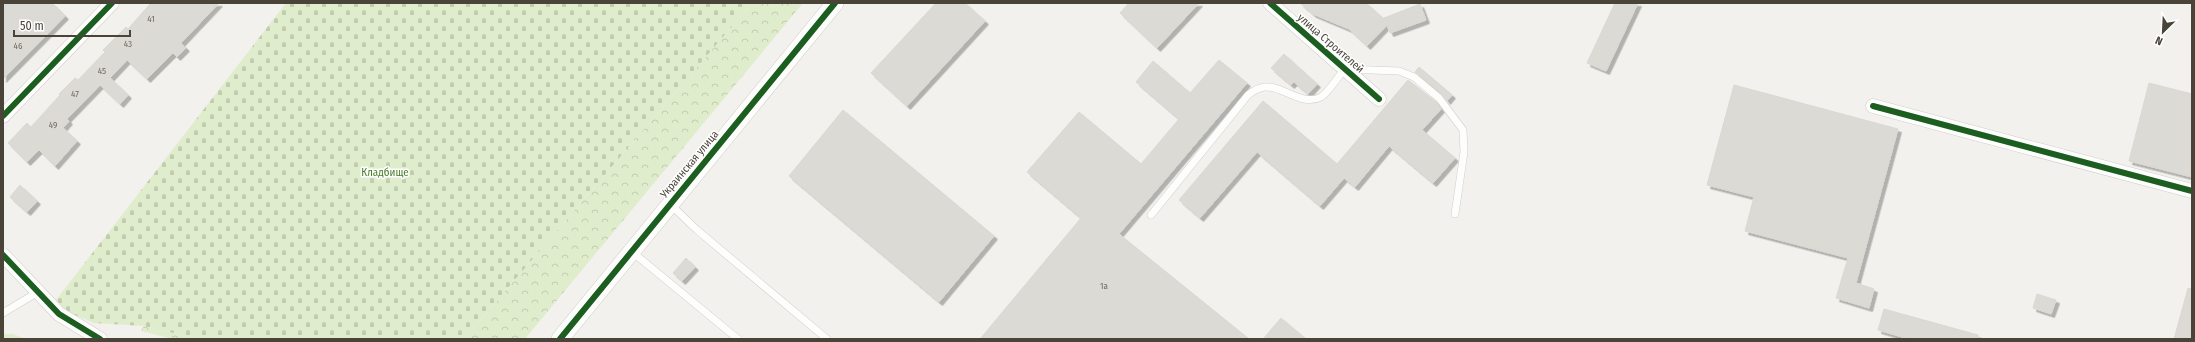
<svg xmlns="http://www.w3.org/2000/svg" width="2195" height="342" font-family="'Fira Sans Condensed',sans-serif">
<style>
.forest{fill:url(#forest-crowns)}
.cemetery{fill:url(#cemetery-stones)}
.pitch{fill:#e0edcd}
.building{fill:#dcdad5;stroke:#dbd8d3;filter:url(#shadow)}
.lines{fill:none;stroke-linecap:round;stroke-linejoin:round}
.service-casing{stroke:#d0cfcb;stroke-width:8}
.minor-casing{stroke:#d0cfcb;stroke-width:15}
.tertiary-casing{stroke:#d0cfcb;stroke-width:18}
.service{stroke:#fdfdfc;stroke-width:7}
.minor{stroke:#fdfdfc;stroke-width:14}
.tertiary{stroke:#fdfdfc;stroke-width:17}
.cycleway-casing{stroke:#fff;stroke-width:8}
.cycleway{stroke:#1b5e20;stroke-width:6}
.labels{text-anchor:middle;stroke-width:3;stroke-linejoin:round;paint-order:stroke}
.number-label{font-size:9px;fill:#6f6a60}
.street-label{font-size:11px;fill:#4a4338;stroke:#fff}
.park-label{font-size:11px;fill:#4a7d2a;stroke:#fff}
</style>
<defs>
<pattern id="forest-crowns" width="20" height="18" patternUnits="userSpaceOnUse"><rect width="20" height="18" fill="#e0edcd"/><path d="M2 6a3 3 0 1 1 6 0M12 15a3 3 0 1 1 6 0" fill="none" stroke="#c2ccb1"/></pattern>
<pattern id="cemetery-stones" width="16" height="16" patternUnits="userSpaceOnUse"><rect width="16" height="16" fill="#e0edcd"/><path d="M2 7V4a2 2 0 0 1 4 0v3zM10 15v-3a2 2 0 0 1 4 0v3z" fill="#c2ccb1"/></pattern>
<filter id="shadow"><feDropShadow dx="3.5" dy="3.5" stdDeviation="0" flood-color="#0004"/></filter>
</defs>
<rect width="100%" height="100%" fill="#f2f1ed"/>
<path class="forest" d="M 752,3 L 803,3 L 525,339 L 464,339 Z
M 144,326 L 199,339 L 172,339 L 141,331 Z"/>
<path class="cemetery" d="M 286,3 L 752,3 L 464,339 L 199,339 L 144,326 L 94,323 L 68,312 L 56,300 Z"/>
<path class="pitch" d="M 3,334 L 13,334 L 26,339 L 3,339 Z"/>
<path class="building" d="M 3,3 L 52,3 L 65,16 L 3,79 Z
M 151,3 L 219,3 L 181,43 L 186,48 L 177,57 L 173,53 L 147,79 L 127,60 L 110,78 L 128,95 L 120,104 L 100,85 L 67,119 L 69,121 L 63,128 L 77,141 L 55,166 L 39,150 L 27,162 L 8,143 L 27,123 L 31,127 L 60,95 L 59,94 L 75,78 L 78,80 L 105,52 L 103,50 L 126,27 L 128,29 Z
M 936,3 L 965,3 L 985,21 L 907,106 L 871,73 Z
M 1129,3 L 1199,3 L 1157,48 L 1120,13 Z
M 1300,3 L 1366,3 L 1386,21 L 1384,18 L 1420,4 L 1426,20 L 1390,33 L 1387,25 L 1367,46 L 1349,29 L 1313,14 Z
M 1615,3 L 1638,3 L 1606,71 L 1587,63 Z
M 1284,54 L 1317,84 L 1308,94 L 1294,82 L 1291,85 L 1271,68 Z
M 1219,60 L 1247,83 L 1119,234 L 1249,339 L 980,339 L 1081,218 L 1027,172 L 1079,112 L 1141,164 L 1179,119 L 1136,82 L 1153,61 L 1190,93 Z
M 1419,67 L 1452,95 L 1447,101 L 1442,94 L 1415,72 Z
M 1408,80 L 1435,101 L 1441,109 L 1422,130 L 1455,158 L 1433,183 L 1389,146 L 1355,187 L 1344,178 L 1320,206 L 1257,152 L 1200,218 L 1179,200 L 1263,101 L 1337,164 Z
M 2149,83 L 2192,94 L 2192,177 L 2129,161 Z
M 1734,85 L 1898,129 L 1856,283 L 1874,289 L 1869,308 L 1836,298 L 1848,258 L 1745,231 L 1754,197 L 1707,185 Z
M 843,110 L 994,236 L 939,302 L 789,176 Z
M 20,185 L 37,201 L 27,212 L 10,197 Z
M 686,258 L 695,267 L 682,281 L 673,273 Z
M 2188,288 L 2192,289 L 2192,339 L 2174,339 Z
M 2037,294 L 2056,300 L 2051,314 L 2033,308 Z
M 1884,309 L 1978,335 L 1978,339 L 1909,339 L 1878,330 Z
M 1281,318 L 1306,339 L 1263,339 Z"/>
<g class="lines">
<g class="service-casing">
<path id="service" d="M 671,205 L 697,230 L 827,339
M 1151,215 L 1248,95 C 1253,91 1258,88 1265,87 C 1282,85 1302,107 1321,97 C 1328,93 1339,75 1345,69 L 1399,71 L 1414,77 L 1439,98 L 1463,130 L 1464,152 L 1455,214
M 631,251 L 738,339
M 3,313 L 38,292"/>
</g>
<g class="minor-casing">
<path id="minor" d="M 1270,3 L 1379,99
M 1873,106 L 2192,191
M 3,116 L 112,3
M 3,255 L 59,314 L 100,339"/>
</g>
<g class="tertiary-casing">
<path id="tertiary" d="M 560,339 L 835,3"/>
</g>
<use href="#service" class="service"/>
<use href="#minor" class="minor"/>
<use href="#tertiary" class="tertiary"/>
<g class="cycleway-casing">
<path id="cycleway" d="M 1270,3 L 1379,99
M 1873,106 L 2192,191
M 3,116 L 112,3
M 3,255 L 59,314 L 100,339
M 560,339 L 835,3"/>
</g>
<use href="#cycleway" class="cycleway"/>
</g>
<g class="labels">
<g class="number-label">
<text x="151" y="22">41</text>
<text x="128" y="47">43</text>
<text x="18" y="49">46</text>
<text x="102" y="74">45</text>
<text x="75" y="97">47</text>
<text x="53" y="128">49</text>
<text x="1104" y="289">1а</text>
</g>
<g class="street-label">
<text transform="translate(1331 43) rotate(41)" y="4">улица Строителей</text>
<text transform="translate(689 164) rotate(-50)" y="4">Украинская улица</text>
</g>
<g class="park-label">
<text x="385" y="176">Кладбище</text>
</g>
</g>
<rect width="2195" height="342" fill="none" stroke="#4a4338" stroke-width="8"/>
<g transform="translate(2163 32) rotate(204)" stroke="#ffffff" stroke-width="3" paint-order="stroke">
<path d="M0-3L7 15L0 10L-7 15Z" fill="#4a4338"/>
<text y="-6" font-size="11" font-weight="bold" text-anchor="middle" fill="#4a4338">N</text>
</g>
<path d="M14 30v6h116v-6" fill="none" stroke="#4a4338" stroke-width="2"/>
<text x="20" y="30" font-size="12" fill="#4a4338" stroke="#ffffff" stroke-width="3" paint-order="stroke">50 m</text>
</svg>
